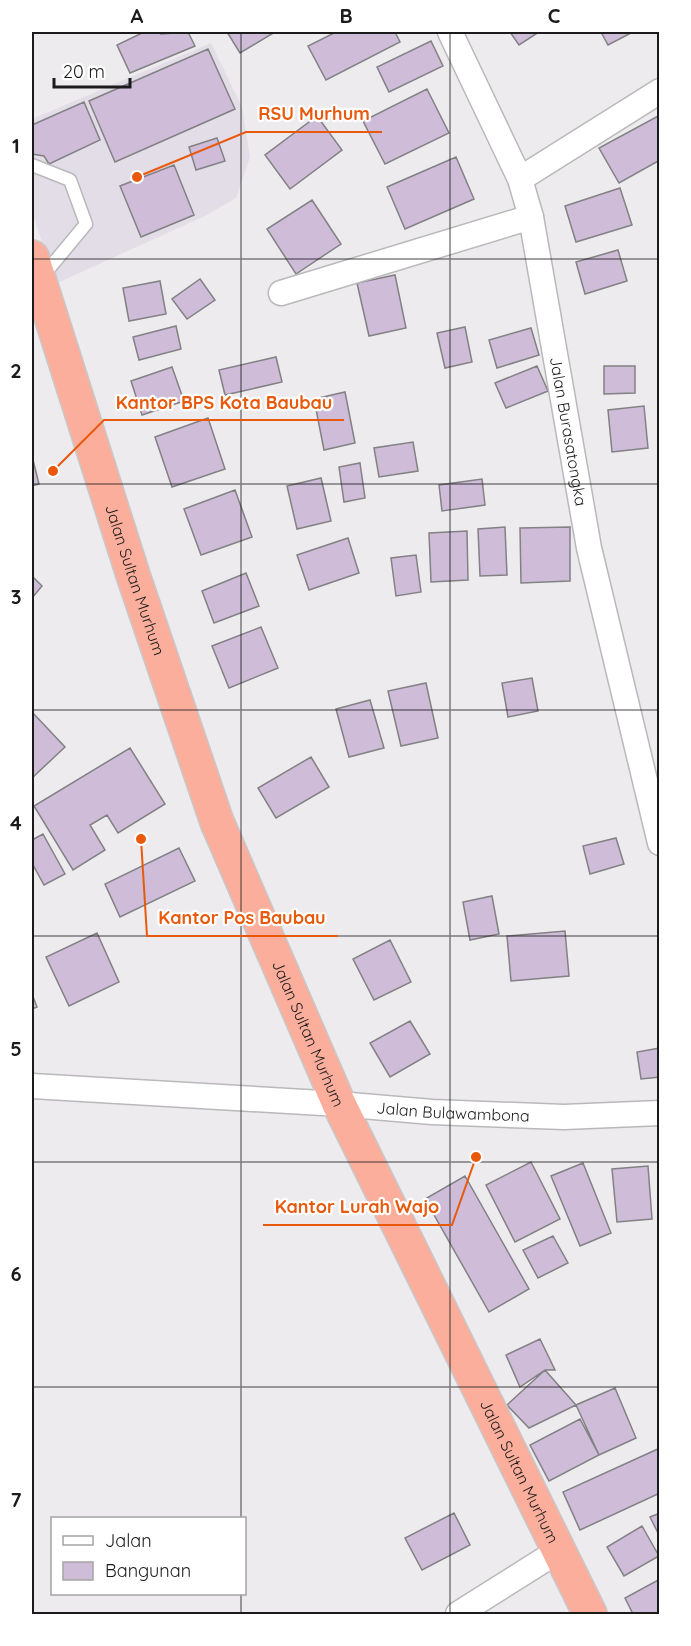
<svg xmlns="http://www.w3.org/2000/svg" width="691" height="1646" font-family="Quicksand,sans-serif">
<style>
.built{fill:#e3dde7}
.building{fill:#cebcd9;stroke:#828183;stroke-width:1.5}
.lines{fill:none;stroke-linecap:round;stroke-linejoin:round}
.service-casing{stroke:#bab8bb;stroke-width:15}
.minor-casing{stroke:#bab8bb;stroke-width:27}
.trunk-casing{stroke:#c8c8c9;stroke-width:36}
.service{stroke:#fff;stroke-width:12}
.minor{stroke:#fff;stroke-width:24}
.trunk{stroke:#fcae9c;stroke-width:33}
.grid{fill:none;stroke:#1b1b1c;stroke-width:1.5;stroke-opacity:0.55}
.labels{text-anchor:middle;stroke-width:4.5;stroke-linejoin:round;paint-order:stroke}
.street-label{font-size:16px;fill:#1b1b1c;stroke:#fff}
.leader{fill:none;stroke:#e8590c;stroke-width:2}
.callout-dot{fill:#e8590c;stroke:#fff;stroke-width:2}
.callout-label{font-size:18px;text-anchor:middle;font-weight:bold;fill:#e8590c;stroke:#fff;stroke-width:4.5;stroke-linejoin:round;paint-order:stroke}
.neatline{fill:none;stroke:#1b1b1c;stroke-width:2}
.grid-label{font-size:20px;text-anchor:middle;font-weight:bold;fill:#1b1b1c}
</style>
<rect width="100%" height="100%" fill="#edebee"/>
<path class="built" d="M 211,43 L 242,107 L 250,157 L 236,198 L 207,215 L 55,284 L 32,211 L 32,119 Z"/>
<path class="building" d="M 144,32 L 159,32 L 161,34 L 188,32 L 195,46 L 130,73 L 117,45 Z
M 227,32 L 275,32 L 240,53 Z
M 336,32 L 395,32 L 400,42 L 326,80 L 308,46 Z
M 510,32 L 539,32 L 519,45 Z
M 601,32 L 630,32 L 631,33 L 608,45 Z
M 431,41 L 443,66 L 389,92 L 377,67 Z
M 208,49 L 235,109 L 115,162 L 89,101 Z
M 427,89 L 449,133 L 385,164 L 363,121 Z
M 84,102 L 100,140 L 49,164 L 44,156 L 32,154 L 32,125 Z
M 660,115 L 660,160 L 619,183 L 599,148 Z
M 317,116 L 342,150 L 290,189 L 265,155 Z
M 217,138 L 225,161 L 196,170 L 189,147 Z
M 456,157 L 474,199 L 405,229 L 387,187 Z
M 174,165 L 194,215 L 141,237 L 120,186 Z
M 620,188 L 632,225 L 576,242 L 565,206 Z
M 312,200 L 341,244 L 296,274 L 267,229 Z
M 618,250 L 627,281 L 585,294 L 576,262 Z
M 395,275 L 406,328 L 369,336 L 357,283 Z
M 200,279 L 215,300 L 187,319 L 172,299 Z
M 160,281 L 166,314 L 129,321 L 123,288 Z
M 176,326 L 181,349 L 139,360 L 133,337 Z
M 465,327 L 472,362 L 445,368 L 437,333 Z
M 531,328 L 539,355 L 497,368 L 489,340 Z
M 276,357 L 282,382 L 225,395 L 219,370 Z
M 537,366 L 548,391 L 506,408 L 495,383 Z
M 604,366 L 635,366 L 635,393 L 604,394 Z
M 172,367 L 184,401 L 142,415 L 131,381 Z
M 345,392 L 355,443 L 324,450 L 314,399 Z
M 644,406 L 648,448 L 612,452 L 608,410 Z
M 208,418 L 225,469 L 172,487 L 155,437 Z
M 413,442 L 418,471 L 379,477 L 374,448 Z
M 32,456 L 39,484 L 32,486 Z
M 360,463 L 365,498 L 344,502 L 339,467 Z
M 321,478 L 331,521 L 297,529 L 287,486 Z
M 482,479 L 485,505 L 442,511 L 439,485 Z
M 235,490 L 252,537 L 201,555 L 184,509 Z
M 505,527 L 507,575 L 480,576 L 478,529 Z
M 570,527 L 570,581 L 521,583 L 520,528 Z
M 467,531 L 468,580 L 431,582 L 429,533 Z
M 348,538 L 359,573 L 309,590 L 297,555 Z
M 416,555 L 421,592 L 396,596 L 391,558 Z
M 246,573 L 259,606 L 214,623 L 202,591 Z
M 32,576 L 42,586 L 32,598 Z
M 261,627 L 278,668 L 229,688 L 212,646 Z
M 532,678 L 538,711 L 508,717 L 502,683 Z
M 426,683 L 438,738 L 401,746 L 388,691 Z
M 370,700 L 384,748 L 349,757 L 336,709 Z
M 32,712 L 65,747 L 32,778 Z
M 130,748 L 165,804 L 118,833 L 107,815 L 90,825 L 105,850 L 73,870 L 34,806 Z
M 311,757 L 329,787 L 276,818 L 258,788 Z
M 43,834 L 65,874 L 44,885 L 32,863 L 32,840 Z
M 616,838 L 624,864 L 590,874 L 583,846 Z
M 179,848 L 195,881 L 120,917 L 105,884 Z
M 492,896 L 499,934 L 470,940 L 463,902 Z
M 565,931 L 569,976 L 511,981 L 507,936 Z
M 97,933 L 119,982 L 69,1006 L 46,957 Z
M 390,940 L 411,982 L 374,1000 L 353,959 Z
M 32,994 L 37,1007 L 32,1009 Z
M 410,1021 L 430,1054 L 390,1077 L 370,1043 Z
M 660,1048 L 660,1077 L 641,1079 L 637,1052 Z
M 531,1162 L 560,1219 L 515,1242 L 486,1185 Z
M 583,1163 L 611,1233 L 580,1246 L 551,1176 Z
M 648,1166 L 652,1219 L 617,1222 L 612,1169 Z
M 465,1176 L 529,1289 L 489,1312 L 425,1199 Z
M 553,1236 L 568,1263 L 538,1278 L 523,1250 Z
M 540,1339 L 555,1370 L 545,1370 L 520,1387 L 506,1355 Z
M 545,1370 L 576,1405 L 529,1428 L 507,1405 Z
M 615,1388 L 636,1438 L 599,1455 L 576,1405 Z
M 580,1419 L 599,1455 L 549,1481 L 530,1445 Z
M 660,1448 L 660,1493 L 580,1530 L 563,1492 Z
M 454,1513 L 470,1545 L 422,1570 L 405,1538 Z
M 660,1513 L 660,1537 L 650,1517 Z
M 642,1526 L 659,1556 L 624,1576 L 607,1547 Z
M 660,1579 L 660,1614 L 633,1614 L 625,1598 Z"/>
<g class="lines">
<g class="service-casing">
<path id="service" d="M 32,165 L 70,180 L 86,224 L 42,277"/>
</g>
<g class="minor-casing">
<g id="minor">
<path id="s1" d="M 450,32 L 520,179 L 531,217 L 589,548 L 660,843"/>
<path d="M 520,179 L 660,91"/>
<path d="M 281,293 L 531,217"/>
<path id="s2" d="M 32,1086 L 339,1104 L 432,1112 L 564,1117 L 660,1113"/>
<path d="M 458,1614 L 558,1551"/>
</g>
</g>
<g class="trunk-casing">
<g id="trunk">
<path id="s3" d="M 32,257 L 133,575 L 217,822 L 339,1104 L 590,1614"/>
</g>
</g>
<use href="#service" class="service"/>
<use href="#minor" class="minor"/>
<use href="#trunk" class="trunk"/>
</g>
<path class="grid" d="M 241,32 L 241,1518M 450,32 L 450,1614M 32,259 L 660,259M 32,484 L 660,484M 32,710 L 660,710M 32,936 L 660,936M 32,1162 L 660,1162M 32,1387 L 660,1387M 241,1594 L 241,1614"/>
<g class="labels">
<g class="street-label">
<text dy="6" stroke="none"><textPath href="#s1" startOffset="420">Jalan Burasatongka</textPath></text>
<text dy="6" stroke="none"><textPath href="#s3" startOffset="339">Jalan Sultan Murhum</textPath></text>
<text dy="6" stroke="none"><textPath href="#s3" startOffset="825">Jalan Sultan Murhum</textPath></text>
<text dy="6" stroke="none"><textPath href="#s2" startOffset="422">Jalan Bulawambona</textPath></text>
<text dy="6" stroke="none"><textPath href="#s3" startOffset="1311">Jalan Sultan Murhum</textPath></text>
</g>
</g>
<path class="leader" d="M137 177L246 132H382M53 471L104 420H344M141 839L147 936H338M476 1157L452 1225H263"/>
<g class="callout-dot">
<circle cx="137" cy="177" r="6"/>
<circle cx="53" cy="471" r="6"/>
<circle cx="141" cy="839" r="6"/>
<circle cx="476" cy="1157" r="6"/>
</g>
<g class="callout-label">
<text x="314" y="120">RSU Murhum</text>
<text x="224" y="409">Kantor BPS Kota Baubau</text>
<text x="242" y="924">Kantor Pos Baubau</text>
<text x="357" y="1213">Kantor Lurah Wajo</text>
</g>
<rect width="691" height="1646" fill="none" stroke="#ffffff" stroke-width="66"/>
<rect x="51" y="1517" width="195" height="78" fill="#ffffff" stroke="#a4a4a4" stroke-width="1.5"/>
<rect x="63" y="1536" width="30" height="9" fill="#ffffff" stroke="#a4a4a4" stroke-width="1.5"/>
<text x="105" y="1547" font-size="18" fill="#1b1b1c">Jalan</text>
<rect x="63" y="1562" width="30" height="18" fill="#cebcd9" stroke="#a4a4a4" stroke-width="1.5"/>
<text x="105" y="1577" font-size="18" fill="#1b1b1c">Bangunan</text>
<path d="M54 78v9h76v-9" fill="none" stroke="#1b1b1c" stroke-width="3"/>
<text x="63" y="78" font-size="18" fill="#1b1b1c" stroke="#ffffff" stroke-width="4.5" paint-order="stroke">20 m</text>
<rect x="33" y="33" width="625" height="1580" class="neatline"/>
<g class="grid-label">
<text x="137" y="23">A</text>
<text x="346" y="23">B</text>
<text x="554" y="23">C</text>
<text x="16" y="153">1</text>
<text x="16" y="378">2</text>
<text x="16" y="604">3</text>
<text x="16" y="830">4</text>
<text x="16" y="1056">5</text>
<text x="16" y="1281">6</text>
<text x="16" y="1507">7</text>
</g>
</svg>
